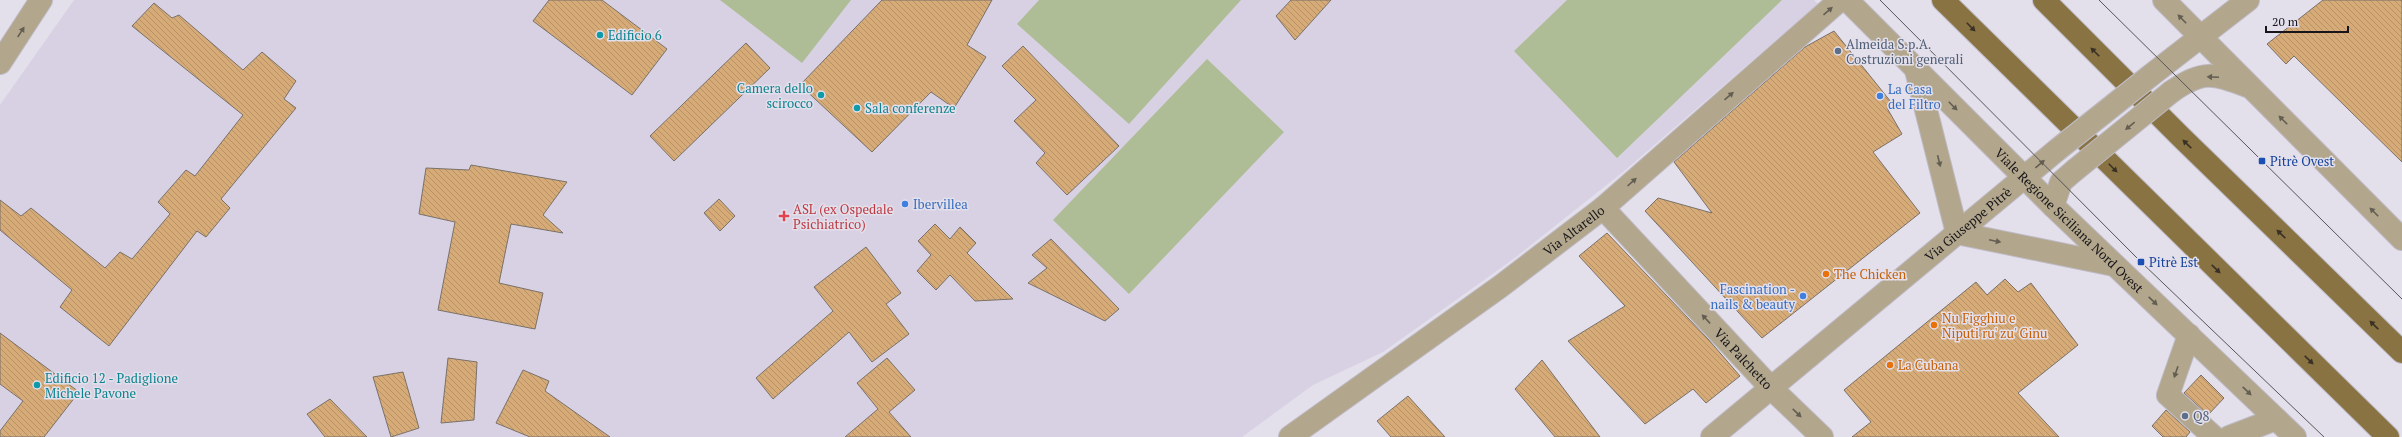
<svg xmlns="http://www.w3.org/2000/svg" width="2402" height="437" font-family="'PT Serif',serif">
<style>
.built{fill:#d8d1e3}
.park{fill:#aebd96}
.building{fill:url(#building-back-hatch);stroke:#797169}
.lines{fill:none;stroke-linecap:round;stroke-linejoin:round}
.minor-casing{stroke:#bebbc5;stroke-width:24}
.major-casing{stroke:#bebbc5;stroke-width:24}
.minor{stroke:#b2a68c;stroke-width:22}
.major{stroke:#897342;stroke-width:22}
.tram{stroke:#57555b;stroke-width:1}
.minor-bridge-casing{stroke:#bebbc5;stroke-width:24;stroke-linecap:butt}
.minor-bridge{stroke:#b2a68c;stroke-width:22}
.oneway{fill:#645e52}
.oneway2{fill:#393125}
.culture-dot{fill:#0f9aa8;stroke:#e3dfeb;stroke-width:1.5}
.service-dot{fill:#5c6f8a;stroke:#e3dfeb;stroke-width:1.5}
.shop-dot{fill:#3f7fe0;stroke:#e3dfeb;stroke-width:1.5}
.transit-dot{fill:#1a4fb4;stroke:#e3dfeb;stroke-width:1.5}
.health-dot{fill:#e0444e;stroke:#e3dfeb;stroke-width:1.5}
.food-dot{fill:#e8710a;stroke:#e3dfeb;stroke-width:1.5}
.labels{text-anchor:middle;stroke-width:3;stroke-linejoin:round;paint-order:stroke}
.culture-label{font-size:13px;fill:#0d838f;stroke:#e3dfeb;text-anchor:start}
.service-label{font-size:13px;fill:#4e5e75;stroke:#e3dfeb;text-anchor:start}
.shop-label{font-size:13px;fill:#366cbe;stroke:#e3dfeb;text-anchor:start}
.transit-label{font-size:13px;fill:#164399;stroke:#e3dfeb;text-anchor:start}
.health-label{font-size:13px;fill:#be3a42;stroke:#e3dfeb;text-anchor:start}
.street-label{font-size:13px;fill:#171519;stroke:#e3dfeb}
.food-label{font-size:13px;fill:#c56008;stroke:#e3dfeb;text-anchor:start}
</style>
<defs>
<pattern id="building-back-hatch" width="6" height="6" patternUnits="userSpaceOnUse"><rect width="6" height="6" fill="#d7ab78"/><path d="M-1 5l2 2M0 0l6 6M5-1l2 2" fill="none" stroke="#b89267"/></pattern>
</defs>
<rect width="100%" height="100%" fill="#e3dfeb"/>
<path class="built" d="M 74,0 L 1814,0 L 1818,4 L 1623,172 L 1512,260 L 1383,352 L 1313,385 L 1242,437 L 0,437 L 0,105 Z"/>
<path class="park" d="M 720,0 L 851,0 L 802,63 Z
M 1039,0 L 1241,0 L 1129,124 L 1017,24 Z
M 1567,0 L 1782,0 L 1617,158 L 1514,51 Z
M 1207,59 L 1284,132 L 1129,294 L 1053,220 Z"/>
<path class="building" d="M 549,0 L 602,0 L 667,49 L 632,95 L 533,21 Z
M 882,0 L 992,0 L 967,45 L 986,57 L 954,108 L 931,92 L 872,152 L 800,85 Z
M 1291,0 L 1331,0 L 1295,40 L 1276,16 Z
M 2323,0 L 2402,0 L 2402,162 L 2294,56 L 2286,64 L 2267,44 Z
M 154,3 L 172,18 L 179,15 L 243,70 L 262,52 L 296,81 L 284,99 L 296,108 L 221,199 L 230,208 L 206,237 L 197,231 L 109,346 L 60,307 L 72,290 L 0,230 L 0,200 L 21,216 L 31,208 L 105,268 L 120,252 L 132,259 L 170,214 L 158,202 L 186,170 L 195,176 L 243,115 L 132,26 Z
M 1834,31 L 1891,102 L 1887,108 L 1902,134 L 1873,152 L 1920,213 L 1762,338 L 1645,211 L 1658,198 L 1712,213 L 1674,162 L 1805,47 Z
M 746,43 L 770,68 L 674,161 L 650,136 Z
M 1023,46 L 1119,146 L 1067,195 L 1036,163 L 1045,153 L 1014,121 L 1036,100 L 1002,66 Z
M 471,165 L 567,182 L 543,215 L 563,233 L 511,224 L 499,283 L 543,293 L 535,329 L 438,310 L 455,222 L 419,214 L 426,168 L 469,170 Z
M 719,199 L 735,216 L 720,231 L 704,213 Z
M 935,224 L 950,239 L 960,227 L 976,243 L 967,253 L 1013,299 L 975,301 L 950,275 L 936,290 L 917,271 L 931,255 L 918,241 Z
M 1607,233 L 1708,339 L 1740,376 L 1706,403 L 1693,389 L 1645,424 L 1568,341 L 1625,306 L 1579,256 Z
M 1051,239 L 1119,309 L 1105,321 L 1028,283 L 1047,268 L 1032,255 Z
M 866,247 L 901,293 L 886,304 L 909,334 L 872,362 L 849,332 L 773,399 L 756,378 L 833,311 L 814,287 Z
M 2005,279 L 2018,292 L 2031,283 L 2078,345 L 2018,393 L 2059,437 L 1852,437 L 1871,422 L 1844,390 L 1976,282 L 1987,295 Z
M 0,333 L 79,392 L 44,437 L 0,437 L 0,431 L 23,401 L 0,384 Z
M 448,358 L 477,362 L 474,420 L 441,423 Z
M 887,358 L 915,390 L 889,412 L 911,437 L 845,437 L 878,409 L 857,383 Z
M 1542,360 L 1600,437 L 1555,437 L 1515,389 Z
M 523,370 L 549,381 L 545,391 L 610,437 L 530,437 L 496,423 Z
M 403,372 L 419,428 L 391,437 L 373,377 Z
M 2201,375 L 2224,398 L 2208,415 L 2184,393 Z
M 1408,396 L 1445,437 L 1391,437 L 1377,421 Z
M 330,399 L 367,437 L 325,437 L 307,414 Z
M 2166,410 L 2190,432 L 2186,437 L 2163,437 L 2152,426 Z"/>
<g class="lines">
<g class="minor-casing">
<g id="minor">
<path id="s1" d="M 1847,0 L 2053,206 L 2295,437"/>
<path d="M 2164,0 L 2402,239"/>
<path d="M 0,63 L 41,0"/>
<path d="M 1916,70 L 1957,233"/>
<path d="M 2150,76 L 2248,0"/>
<path d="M 2171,92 C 2202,70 2213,73 2247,86"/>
<path d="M 2053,206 L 2061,182 L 2075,170"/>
<path id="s2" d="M 1603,208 L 1771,388 L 1822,437"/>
<path d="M 1957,233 L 2114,265"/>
<path d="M 2189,335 L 2168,395 L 2214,437"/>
<path id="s3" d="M 1290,437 L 1501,286 L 1603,208 L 1840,0"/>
<path id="s4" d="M 1712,437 L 2057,150"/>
<path d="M 2229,437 L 2276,419"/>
</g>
</g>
<g class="major-casing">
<path id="major" d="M 1943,0 L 2388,437
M 2044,0 L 2182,138 L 2402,352"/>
</g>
<use href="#minor" class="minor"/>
<use href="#major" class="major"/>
<path class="tram" d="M 1880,0 L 2141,262 L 2324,437
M 2099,0 L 2402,299"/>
<g class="minor-bridge-casing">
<path id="minor-bridge" d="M 2057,150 L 2150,76
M 2075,170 L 2171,92"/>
</g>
<use href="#minor-bridge" class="minor-bridge"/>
</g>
<defs><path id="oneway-solid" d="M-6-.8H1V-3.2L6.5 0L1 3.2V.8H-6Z"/></defs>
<g class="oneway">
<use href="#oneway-solid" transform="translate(1828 11) rotate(-41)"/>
<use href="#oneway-solid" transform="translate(2182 19) rotate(-134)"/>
<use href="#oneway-solid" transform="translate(21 32) rotate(-57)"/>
<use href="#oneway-solid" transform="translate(2213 77) rotate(-177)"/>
<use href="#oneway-solid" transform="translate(1729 96) rotate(-41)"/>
<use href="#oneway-solid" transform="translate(1953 106) rotate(45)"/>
<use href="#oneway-solid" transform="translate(2283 120) rotate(-135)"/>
<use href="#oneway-solid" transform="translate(2130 126) rotate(141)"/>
<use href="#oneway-solid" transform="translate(1939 161) rotate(76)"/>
<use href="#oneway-solid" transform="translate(2040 164) rotate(-40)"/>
<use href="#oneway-solid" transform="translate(1632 182) rotate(-42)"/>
<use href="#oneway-solid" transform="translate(2374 212) rotate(-135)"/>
<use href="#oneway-solid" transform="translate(1995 241) rotate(12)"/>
<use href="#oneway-solid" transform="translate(2153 301) rotate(43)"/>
<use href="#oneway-solid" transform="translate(1706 319) rotate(-133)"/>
<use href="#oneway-solid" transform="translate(2176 372) rotate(109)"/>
<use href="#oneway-solid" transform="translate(2247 391) rotate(44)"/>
<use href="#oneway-solid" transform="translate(1797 413) rotate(44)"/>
</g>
<g class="oneway2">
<use href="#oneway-solid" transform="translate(1971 27) rotate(45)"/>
<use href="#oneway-solid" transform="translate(2095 52) rotate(-135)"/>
<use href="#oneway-solid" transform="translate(2187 144) rotate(-136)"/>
<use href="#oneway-solid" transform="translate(2113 168) rotate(45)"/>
<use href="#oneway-solid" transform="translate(2281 234) rotate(-136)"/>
<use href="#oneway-solid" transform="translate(2216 269) rotate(44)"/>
<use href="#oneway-solid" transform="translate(2374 325) rotate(-136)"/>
<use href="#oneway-solid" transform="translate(2309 360) rotate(44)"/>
</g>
<g class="culture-dot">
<circle cx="600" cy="35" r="4"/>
<circle cx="821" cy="95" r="4"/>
<circle cx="857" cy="108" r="4"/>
<circle cx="37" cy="385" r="4"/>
</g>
<g class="service-dot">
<circle cx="1838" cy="51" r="4"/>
<circle cx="2185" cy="416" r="4"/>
</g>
<g class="shop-dot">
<circle cx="1880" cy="96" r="4"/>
<circle cx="905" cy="204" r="4"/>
<circle cx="1803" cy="296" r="4"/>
</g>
<g class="transit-dot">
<rect x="2258" y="157" width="8" height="8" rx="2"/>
<rect x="2137" y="258" width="8" height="8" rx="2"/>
</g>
<path class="health-dot" d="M782 210h4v4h4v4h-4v4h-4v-4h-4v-4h4z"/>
<g class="food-dot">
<circle cx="1826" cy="274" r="4"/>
<circle cx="1934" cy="325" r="4"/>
<circle cx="1890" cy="365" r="4"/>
</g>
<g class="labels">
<g class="culture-label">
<text x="608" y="40">Edificio 6</text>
<text x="813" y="93" text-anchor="end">Camera dello<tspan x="813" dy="15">scirocco</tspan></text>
<text x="865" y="113">Sala conferenze</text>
<text x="45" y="383">Edificio 12 - Padiglione<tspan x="45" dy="15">Michele Pavone</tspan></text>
</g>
<g class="service-label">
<text x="1846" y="49">Almeida S.p.A.<tspan x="1846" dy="15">Costruzioni generali</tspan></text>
<text x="2193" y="421">Q8</text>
</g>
<g class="shop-label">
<text x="1888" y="94">La Casa<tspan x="1888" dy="15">del Filtro</tspan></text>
<text x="913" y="209">Ibervillea</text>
<text x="1795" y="294" text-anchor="end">Fascination -<tspan x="1795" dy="15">nails &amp; beauty</tspan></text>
</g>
<g class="transit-label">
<text x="2270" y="166">Pitrè Ovest</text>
<text x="2149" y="267">Pitrè Est</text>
</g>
<g class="health-label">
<text x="793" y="214">ASL (ex Ospedale<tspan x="793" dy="15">Psichiatrico)</tspan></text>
</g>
<g class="street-label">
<text dy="5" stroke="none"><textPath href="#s1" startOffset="313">Viale Regione Siciliana Nord Ovest</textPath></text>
<text dy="5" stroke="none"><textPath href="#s4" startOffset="333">Via Giuseppe Pitrè</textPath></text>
<text dy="5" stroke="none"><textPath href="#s3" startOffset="351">Via Altarello</textPath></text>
<text dy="5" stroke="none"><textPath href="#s2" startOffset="206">Via Palchetto</textPath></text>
</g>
<g class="food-label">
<text x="1834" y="279">The Chicken</text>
<text x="1942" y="323">Nu Figghiu e<tspan x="1942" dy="15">Niputi ru' zu' Ginu</tspan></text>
<text x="1898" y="370">La Cubana</text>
</g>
</g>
<path d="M2266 26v6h82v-6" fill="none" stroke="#171519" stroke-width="2"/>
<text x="2272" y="26" font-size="12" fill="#171519" stroke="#e3dfeb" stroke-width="3" paint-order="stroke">20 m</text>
</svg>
